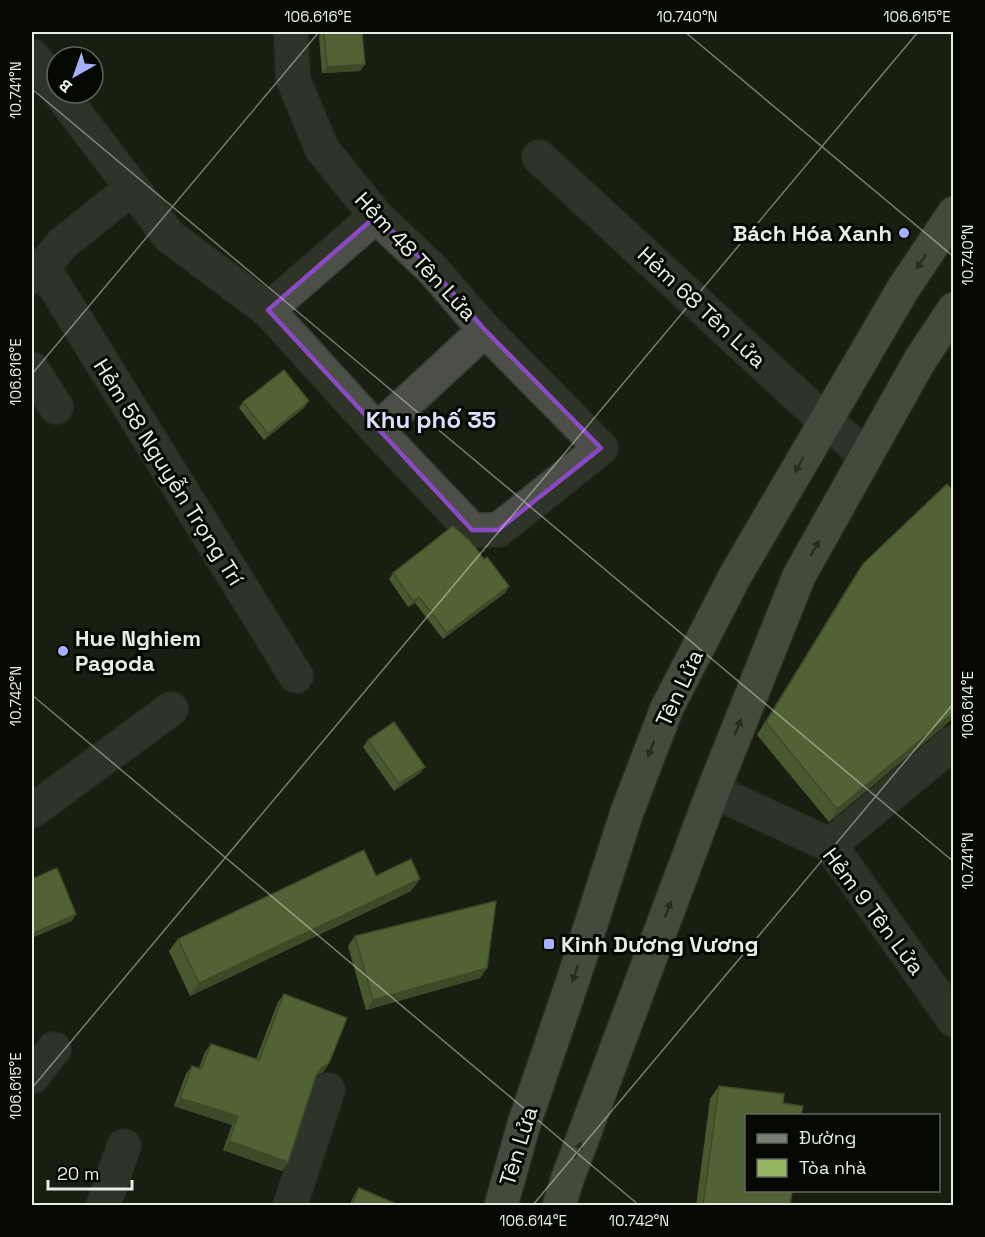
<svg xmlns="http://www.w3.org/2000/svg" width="985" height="1237" font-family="'Space Grotesk',sans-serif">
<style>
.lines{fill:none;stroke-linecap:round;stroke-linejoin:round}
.minor-casing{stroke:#363c2e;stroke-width:36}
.major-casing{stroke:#363c2e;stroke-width:36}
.minor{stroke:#4b4f47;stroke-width:33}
.major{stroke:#7a8172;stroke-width:33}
.wall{fill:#809d54}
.shaded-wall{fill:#687f45}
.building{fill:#95b662;stroke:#687f45;stroke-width:1.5}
.oneway{fill:#3a3e35}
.marked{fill:none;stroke:#8b49c4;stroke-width:4.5;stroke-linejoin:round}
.ticks{fill:none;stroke:#e8ede3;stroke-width:1.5;stroke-opacity:0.45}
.poi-dot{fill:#a5b1fc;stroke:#060804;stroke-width:2}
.labels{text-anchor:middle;stroke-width:6;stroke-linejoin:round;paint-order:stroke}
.poi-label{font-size:22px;font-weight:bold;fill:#e8ede3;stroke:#060804;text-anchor:start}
.street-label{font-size:22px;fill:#e8ede3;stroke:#060804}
.neighbourhood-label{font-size:24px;font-weight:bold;fill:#d9dffc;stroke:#060804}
.neatline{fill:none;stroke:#e8ede3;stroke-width:2}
.ticks-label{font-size:15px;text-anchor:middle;fill:#e8ede3}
</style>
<rect width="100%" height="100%" fill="#191f11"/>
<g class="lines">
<g class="minor-casing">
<path id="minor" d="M 32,56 L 57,89
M 60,93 L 169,236 L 268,310 L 377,430 L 472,530 L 498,530 L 601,448 L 485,330 L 432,269 L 376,216 L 322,149 L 293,79 L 291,32
M 539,157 L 825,421 L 867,455
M 43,267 L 296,676
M 32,277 L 43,267 L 62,244 L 132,188
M 268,310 L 376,216
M 32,369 L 56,407
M 377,430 L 485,330
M 713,791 L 830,845 L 954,1020
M 32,811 L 171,709
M 830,845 L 954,742
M 32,1077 L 54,1049
M 103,1206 L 124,1146
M 290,1206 L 328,1090"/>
</g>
<g class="major-casing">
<path id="major" d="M 501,1206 L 524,1124 L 574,977 L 627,812 L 667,708 L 735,576 L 903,289 L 954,213
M 559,1206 L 567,1180 L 713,791 L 799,576 L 920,360 L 954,309"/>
</g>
<use href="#minor" class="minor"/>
<use href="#major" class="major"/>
</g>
<path class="wall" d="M 322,32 L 362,32 L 360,71 L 322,73 L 319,36 Z
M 243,402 L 305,407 L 264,440 L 239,408 Z
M 954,492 L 954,717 L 829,822 L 757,735 L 854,577 L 863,564 Z
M 484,559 L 509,586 L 505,593 L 443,639 L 415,603 L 408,607 L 389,579 L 393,573 Z
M 368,740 L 425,767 L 420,773 L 394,791 L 363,747 Z
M 376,876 L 411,891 L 190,996 L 169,951 L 178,939 Z
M 355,936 L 487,968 L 480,978 L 366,1010 L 348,946 Z
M 284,994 L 329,1063 L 323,1072 L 316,1076 L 288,1162 L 282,1171 L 223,1150 L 232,1125 L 174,1106 L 186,1074 L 192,1066 L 199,1068 L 205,1052 L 211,1044 L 256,1059 L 278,1002 Z
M 719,1086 L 783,1103 L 790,1206 L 696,1206 L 710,1099 Z
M 359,1188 L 399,1205 L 349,1206 L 354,1195 Z"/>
<path class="shaded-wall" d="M 365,64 L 360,71 L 322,73 L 327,67 Z
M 309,401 L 305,407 L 264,440 L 268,434 Z
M 509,586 L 505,593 L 443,639 L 447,633 Z
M 419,597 L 415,603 L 408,607 L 413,601 Z
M 954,712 L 954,717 L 940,730 L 829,822 L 837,809 Z
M 425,767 L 420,773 L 394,791 L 399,784 Z
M 420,879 L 411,891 L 190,996 L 199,983 Z
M 76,914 L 72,921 L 32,938 L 32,934 Z
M 487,968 L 480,978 L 366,1010 L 373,1000 Z
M 329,1063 L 323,1072 L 315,1076 L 321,1068 Z
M 180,1098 L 238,1116 L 232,1125 L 174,1106 Z
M 229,1141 L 288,1162 L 282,1171 L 223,1150 Z"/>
<path class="building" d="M 324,32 L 362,32 L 365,64 L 327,67 Z
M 284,370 L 309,401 L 268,434 L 243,402 Z
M 947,484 L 954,492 L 954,712 L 837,809 L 766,722 L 863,564 Z
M 453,526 L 470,541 L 484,559 L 487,557 L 509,586 L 447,633 L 419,597 L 413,601 L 393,573 Z
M 394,722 L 425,767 L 399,784 L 368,740 Z
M 364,850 L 376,876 L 411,859 L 420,879 L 199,983 L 178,939 Z
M 57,868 L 76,914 L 32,934 L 32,879 Z
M 496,901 L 487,968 L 373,1000 L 355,936 Z
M 284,994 L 347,1018 L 329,1063 L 321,1068 L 316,1076 L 288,1162 L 229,1141 L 238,1116 L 180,1098 L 192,1066 L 201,1069 L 211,1044 L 259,1060 Z
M 719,1086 L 784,1094 L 783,1103 L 803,1106 L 801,1116 L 747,1116 L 747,1191 L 792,1191 L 790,1206 L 703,1206 Z
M 359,1188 L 399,1205 L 399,1206 L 351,1206 Z"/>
<defs><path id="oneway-solid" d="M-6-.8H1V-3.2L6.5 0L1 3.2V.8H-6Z" transform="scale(1.5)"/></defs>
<g class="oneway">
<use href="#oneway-solid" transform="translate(921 262) rotate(124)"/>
<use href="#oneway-solid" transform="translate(799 465) rotate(120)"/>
<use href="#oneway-solid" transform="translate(815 548) rotate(-61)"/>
<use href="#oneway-solid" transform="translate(738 727) rotate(-68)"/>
<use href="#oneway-solid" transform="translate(651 749) rotate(111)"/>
<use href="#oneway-solid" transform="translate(668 909) rotate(-69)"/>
<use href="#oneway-solid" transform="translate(575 974) rotate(108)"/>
<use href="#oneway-solid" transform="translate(578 1150) rotate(-69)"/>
</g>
<path d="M0 0H985V1237H0ZM 376,216 L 432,269 L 485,330 L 601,448 L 498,530 L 472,530 L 268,310 Z" fill="#191f11" fill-opacity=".55" fill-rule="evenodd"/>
<path class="marked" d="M 376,216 L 432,269 L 485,330 L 601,448 L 498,530 L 472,530 L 268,310 Z"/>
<path class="ticks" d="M 685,32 L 954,257M 32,89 L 954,862M 32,374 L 319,32M 32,695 L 640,1206M 32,1088 L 918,32M 532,1206 L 954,703"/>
<g class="poi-dot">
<circle cx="904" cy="233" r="6"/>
<circle cx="63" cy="651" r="6"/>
<rect x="543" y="938" width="12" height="12" rx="3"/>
</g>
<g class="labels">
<g class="poi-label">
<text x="892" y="241" text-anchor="end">Bách Hóa Xanh</text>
<text x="75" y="646">Hue Nghiem<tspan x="75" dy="25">Pagoda</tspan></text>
<text x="561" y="952">Kinh Dương Vương</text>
</g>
<g class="street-label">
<text transform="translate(416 256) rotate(47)" y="8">Hẻm 48 Tên Lửa</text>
<text transform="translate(702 307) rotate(43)" y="8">Hẻm 68 Tên Lửa</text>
<text transform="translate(169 472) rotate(58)" y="8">Hẻm 58 Nguyễn Trọng Trí</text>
<text transform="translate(679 688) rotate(-65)" y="8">Tên Lửa</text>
<text transform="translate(874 911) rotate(53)" y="8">Hẻm 9 Tên Lửa</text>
<text transform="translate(518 1146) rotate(-73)" y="8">Tên Lửa</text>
</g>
<g class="neighbourhood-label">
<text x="431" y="428">Khu phố 35</text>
</g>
</g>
<rect width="985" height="1237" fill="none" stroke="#060804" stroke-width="66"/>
<rect x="745" y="1114" width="195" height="78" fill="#060804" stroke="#60645d" stroke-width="1.5"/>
<rect x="757" y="1134" width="30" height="9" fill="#7a8172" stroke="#60645d" stroke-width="1.5"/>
<text x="799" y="1144" font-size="18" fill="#e8ede3">Đường</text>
<rect x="757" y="1159" width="30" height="18" fill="#95b662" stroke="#60645d" stroke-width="1.5"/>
<text x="799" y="1174" font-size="18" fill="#e8ede3">Tòa nhà</text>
<g transform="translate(75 75) rotate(220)"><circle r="28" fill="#060804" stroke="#60645d" stroke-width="1.5"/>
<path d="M0-4.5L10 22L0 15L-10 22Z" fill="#a5b1fc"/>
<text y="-9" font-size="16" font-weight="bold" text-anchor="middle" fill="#e8ede3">B</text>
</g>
<path d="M48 1180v9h84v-9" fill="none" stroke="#e8ede3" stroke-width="3"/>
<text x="57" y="1180" font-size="18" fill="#e8ede3" stroke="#060804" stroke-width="4.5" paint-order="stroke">20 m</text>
<rect x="33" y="33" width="919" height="1171" class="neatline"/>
<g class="ticks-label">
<text x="318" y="22">106.616°E</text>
<text x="687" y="22">10.740°N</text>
<text x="917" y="22">106.615°E</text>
<text transform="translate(16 90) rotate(-90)" y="5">10.741°N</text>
<text transform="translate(968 255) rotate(-90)" y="5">10.740°N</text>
<text transform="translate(16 372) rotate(-90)" y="5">106.616°E</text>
<text transform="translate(16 696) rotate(-90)" y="5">10.742°N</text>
<text transform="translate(968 705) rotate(-90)" y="5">106.614°E</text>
<text transform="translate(968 861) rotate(-90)" y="5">10.741°N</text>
<text transform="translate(16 1086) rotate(-90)" y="5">106.615°E</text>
<text x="533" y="1226">106.614°E</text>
<text x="639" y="1226">10.742°N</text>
</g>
</svg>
